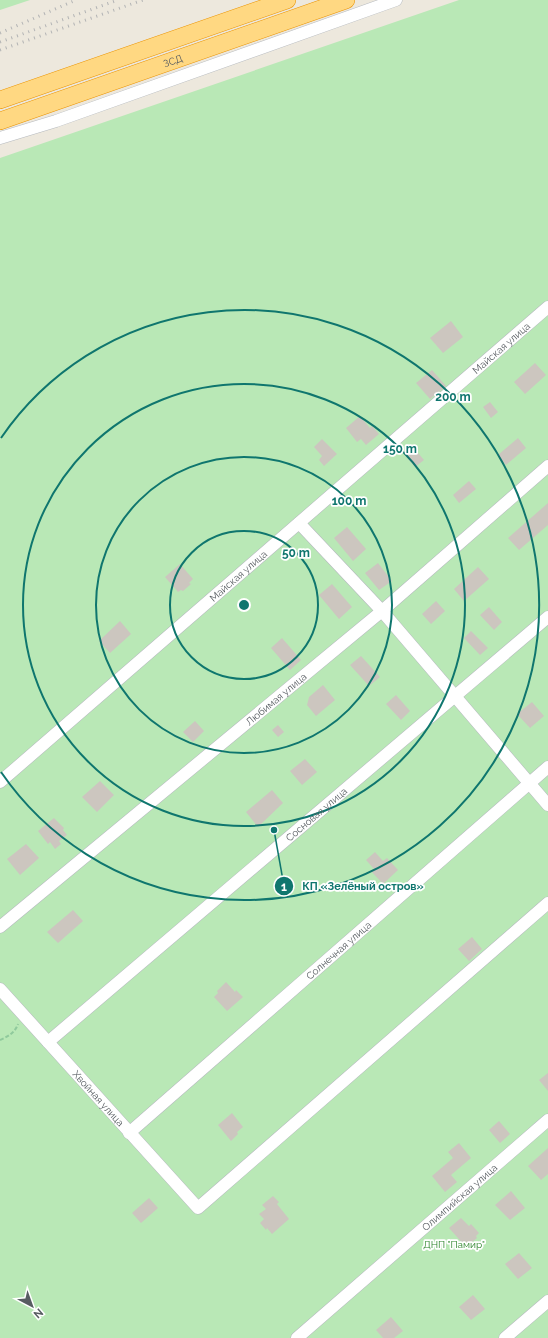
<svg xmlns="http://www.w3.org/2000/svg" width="548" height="1338" font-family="Raleway,sans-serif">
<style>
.green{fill:#b9e8b6}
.building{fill:#ccc6bf}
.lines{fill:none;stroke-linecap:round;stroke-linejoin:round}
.minor-casing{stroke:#b6babf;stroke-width:13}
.highway-casing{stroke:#ea9300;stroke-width:18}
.path{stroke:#8fc99c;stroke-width:2;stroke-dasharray:4 2;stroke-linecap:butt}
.minor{stroke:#fff;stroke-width:12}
.highway{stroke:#ffd882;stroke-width:17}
.rail{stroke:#b2b3b4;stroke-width:3;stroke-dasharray:1 5;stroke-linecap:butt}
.ring{fill:none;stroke:#0f766e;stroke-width:2}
.labels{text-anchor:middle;stroke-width:3.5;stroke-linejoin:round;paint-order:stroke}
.street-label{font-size:10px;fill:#575c61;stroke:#fff}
.park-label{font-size:10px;fill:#2c852b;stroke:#fff}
.centre{fill:#0f766e;stroke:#fff;stroke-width:2}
.ring-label{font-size:12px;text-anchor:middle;font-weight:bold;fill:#0f766e;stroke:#fff;stroke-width:3.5;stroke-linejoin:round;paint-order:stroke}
.leader{fill:none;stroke:#0f766e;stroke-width:1.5}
.callout-dot{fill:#0f766e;stroke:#fff;stroke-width:1.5}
.mark-label{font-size:12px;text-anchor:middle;font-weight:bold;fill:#fff}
.callout-label{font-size:11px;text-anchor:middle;font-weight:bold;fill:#0f766e;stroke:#fff;stroke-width:3.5;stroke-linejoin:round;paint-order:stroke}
</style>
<rect width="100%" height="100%" fill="#ede8dd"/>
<path class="green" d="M 0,0 L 30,0 L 0,10 Z
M 459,0 L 548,0 L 548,1338 L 0,1338 L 0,158 Z"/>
<path class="building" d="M 451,321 L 463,337 L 443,353 L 430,338 Z
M 535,363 L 546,375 L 525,394 L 514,382 Z
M 432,370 L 446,386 L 430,399 L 416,383 Z
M 490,402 L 498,412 L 491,418 L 483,407 Z
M 360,416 L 370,428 L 372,426 L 379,434 L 366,445 L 361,439 L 357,442 L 346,428 Z
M 518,438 L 526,448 L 506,465 L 498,455 Z
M 322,439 L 337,454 L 324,466 L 319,460 L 322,456 L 314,447 Z
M 413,447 L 424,460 L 415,467 L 404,454 Z
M 469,481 L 476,489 L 459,503 L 453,495 Z
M 548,503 L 548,525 L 519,550 L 508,538 Z
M 347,527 L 366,549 L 353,561 L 334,538 Z
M 378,563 L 392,581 L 379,590 L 365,573 Z
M 180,564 L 193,579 L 189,583 L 191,584 L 183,591 L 181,590 L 178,592 L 165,577 Z
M 478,567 L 489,579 L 464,601 L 454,589 Z
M 332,584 L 352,607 L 339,619 L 319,595 Z
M 436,601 L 445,611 L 431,624 L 422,614 Z
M 489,607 L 502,622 L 494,630 L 480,615 Z
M 120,621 L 131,634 L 110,653 L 99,641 Z
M 471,631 L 488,648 L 480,655 L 464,638 Z
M 282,638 L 301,660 L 290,670 L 271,648 Z
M 361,656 L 380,677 L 369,686 L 350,665 Z
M 323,685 L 335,700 L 316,716 L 307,705 L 309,697 Z
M 396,695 L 410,711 L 401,720 L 386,704 Z
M 532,702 L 544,716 L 530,728 L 517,714 Z
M 195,721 L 204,731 L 193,742 L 183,732 Z
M 278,725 L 284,732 L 278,737 L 272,730 Z
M 305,759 L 317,772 L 302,785 L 290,771 Z
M 100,781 L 114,795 L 97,812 L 82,797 Z
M 272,790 L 283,803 L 258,827 L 246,812 Z
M 54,818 L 64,828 L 63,830 L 67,835 L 59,841 L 61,844 L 55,849 L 50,842 L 48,844 L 38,831 Z
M 26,844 L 39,858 L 20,875 L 7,859 Z
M 375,852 L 383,861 L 387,858 L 398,870 L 383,884 L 371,871 L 374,869 L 366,860 Z
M 73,910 L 83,921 L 58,943 L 47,932 Z
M 472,937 L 482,949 L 469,961 L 458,949 Z
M 226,982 L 235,992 L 236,990 L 243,997 L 227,1011 L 214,997 L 218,993 L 217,991 Z
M 548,1073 L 548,1091 L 539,1080 Z
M 232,1113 L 243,1127 L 237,1132 L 238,1134 L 231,1141 L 218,1125 Z
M 499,1121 L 510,1134 L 500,1143 L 489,1130 Z
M 459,1143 L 471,1158 L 451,1175 L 457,1182 L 445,1192 L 432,1176 L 453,1158 L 448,1152 Z
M 548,1148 L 548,1174 L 541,1180 L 528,1166 Z
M 511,1191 L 525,1208 L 510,1220 L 495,1205 Z
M 273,1196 L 279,1202 L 277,1204 L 289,1219 L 272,1234 L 267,1228 L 266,1230 L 260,1223 L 264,1219 L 259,1214 L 266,1209 L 262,1205 Z
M 149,1198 L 158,1208 L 141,1223 L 132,1213 Z
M 461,1218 L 469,1226 L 471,1224 L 479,1233 L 476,1236 L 477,1238 L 466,1247 L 449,1228 Z
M 519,1253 L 532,1268 L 518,1279 L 505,1264 Z
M 473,1295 L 485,1309 L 471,1320 L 459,1307 Z
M 391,1317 L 403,1331 L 394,1338 L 383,1338 L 376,1330 Z"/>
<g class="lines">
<g class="minor-casing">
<g id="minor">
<path d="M 0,138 L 56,121 L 396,0"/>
<path d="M 299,523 L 382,611 L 548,805"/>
<path id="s1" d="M 0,782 L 548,307"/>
<path id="s2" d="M 0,927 L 382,611 L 548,466"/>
<path id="s3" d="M 0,989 L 198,1208 L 548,903"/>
<path id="s4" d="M 48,1042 L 548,617"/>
<path id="s5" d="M 129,1133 L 548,767"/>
<path id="s6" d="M 297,1338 L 548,1120"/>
<path d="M 505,1338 L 548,1301"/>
</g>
</g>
<g class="highway-casing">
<g id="highway">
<path d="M 0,100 L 287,0"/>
<path id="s7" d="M 0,121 L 346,0"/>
</g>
</g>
<path class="path" d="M 0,1040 C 7,1037 15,1033 18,1024"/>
<use href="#minor" class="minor"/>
<use href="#highway" class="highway"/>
<path class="rail" d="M 0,33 L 76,0
M 0,42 L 118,0
M 0,50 L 143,0"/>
</g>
<g class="ring">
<circle cx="244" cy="605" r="74"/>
<circle cx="244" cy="605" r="148"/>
<circle cx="244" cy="605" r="221"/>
<path d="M1 438A295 295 0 1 1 1 772"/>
</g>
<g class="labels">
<g class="street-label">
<text dy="4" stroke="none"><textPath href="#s7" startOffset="183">ЗСД</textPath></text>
<text dy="4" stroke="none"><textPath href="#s1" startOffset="663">Майская улица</textPath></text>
<text dy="4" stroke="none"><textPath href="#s1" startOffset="315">Майская улица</textPath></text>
<text dy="4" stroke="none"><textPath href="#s2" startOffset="358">Любимая улица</textPath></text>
<text dy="4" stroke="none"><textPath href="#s4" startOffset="352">Сосновая улица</textPath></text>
<text dy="4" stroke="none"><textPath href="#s5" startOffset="278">Солнечная улица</textPath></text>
<text dy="4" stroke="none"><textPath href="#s3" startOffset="147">Хвойная улица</textPath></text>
<text dy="4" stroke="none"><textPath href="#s6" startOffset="215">Олимпийская улица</textPath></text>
</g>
<g class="park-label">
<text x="454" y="1248">ДНП "Памир"</text>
</g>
</g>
<circle cx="244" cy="605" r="6" class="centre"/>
<g class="ring-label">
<text x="453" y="401">200 m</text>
<text x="400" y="453">150 m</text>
<text x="349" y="505">100 m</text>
<text x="296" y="557">50 m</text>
</g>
<path class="leader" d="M274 830L284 886"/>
<g class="callout-dot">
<circle cx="274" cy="830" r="4"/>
<circle cx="284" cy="886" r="10"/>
</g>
<g class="mark-label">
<text x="284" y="891">1</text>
</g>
<g class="callout-label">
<text x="363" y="890">КП «Зелёный остров»</text>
</g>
<g transform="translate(32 1306) rotate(139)" stroke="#ffffff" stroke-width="3" paint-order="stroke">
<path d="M0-3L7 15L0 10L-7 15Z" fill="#575c61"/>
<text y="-6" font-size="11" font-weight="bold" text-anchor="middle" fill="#575c61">N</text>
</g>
</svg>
